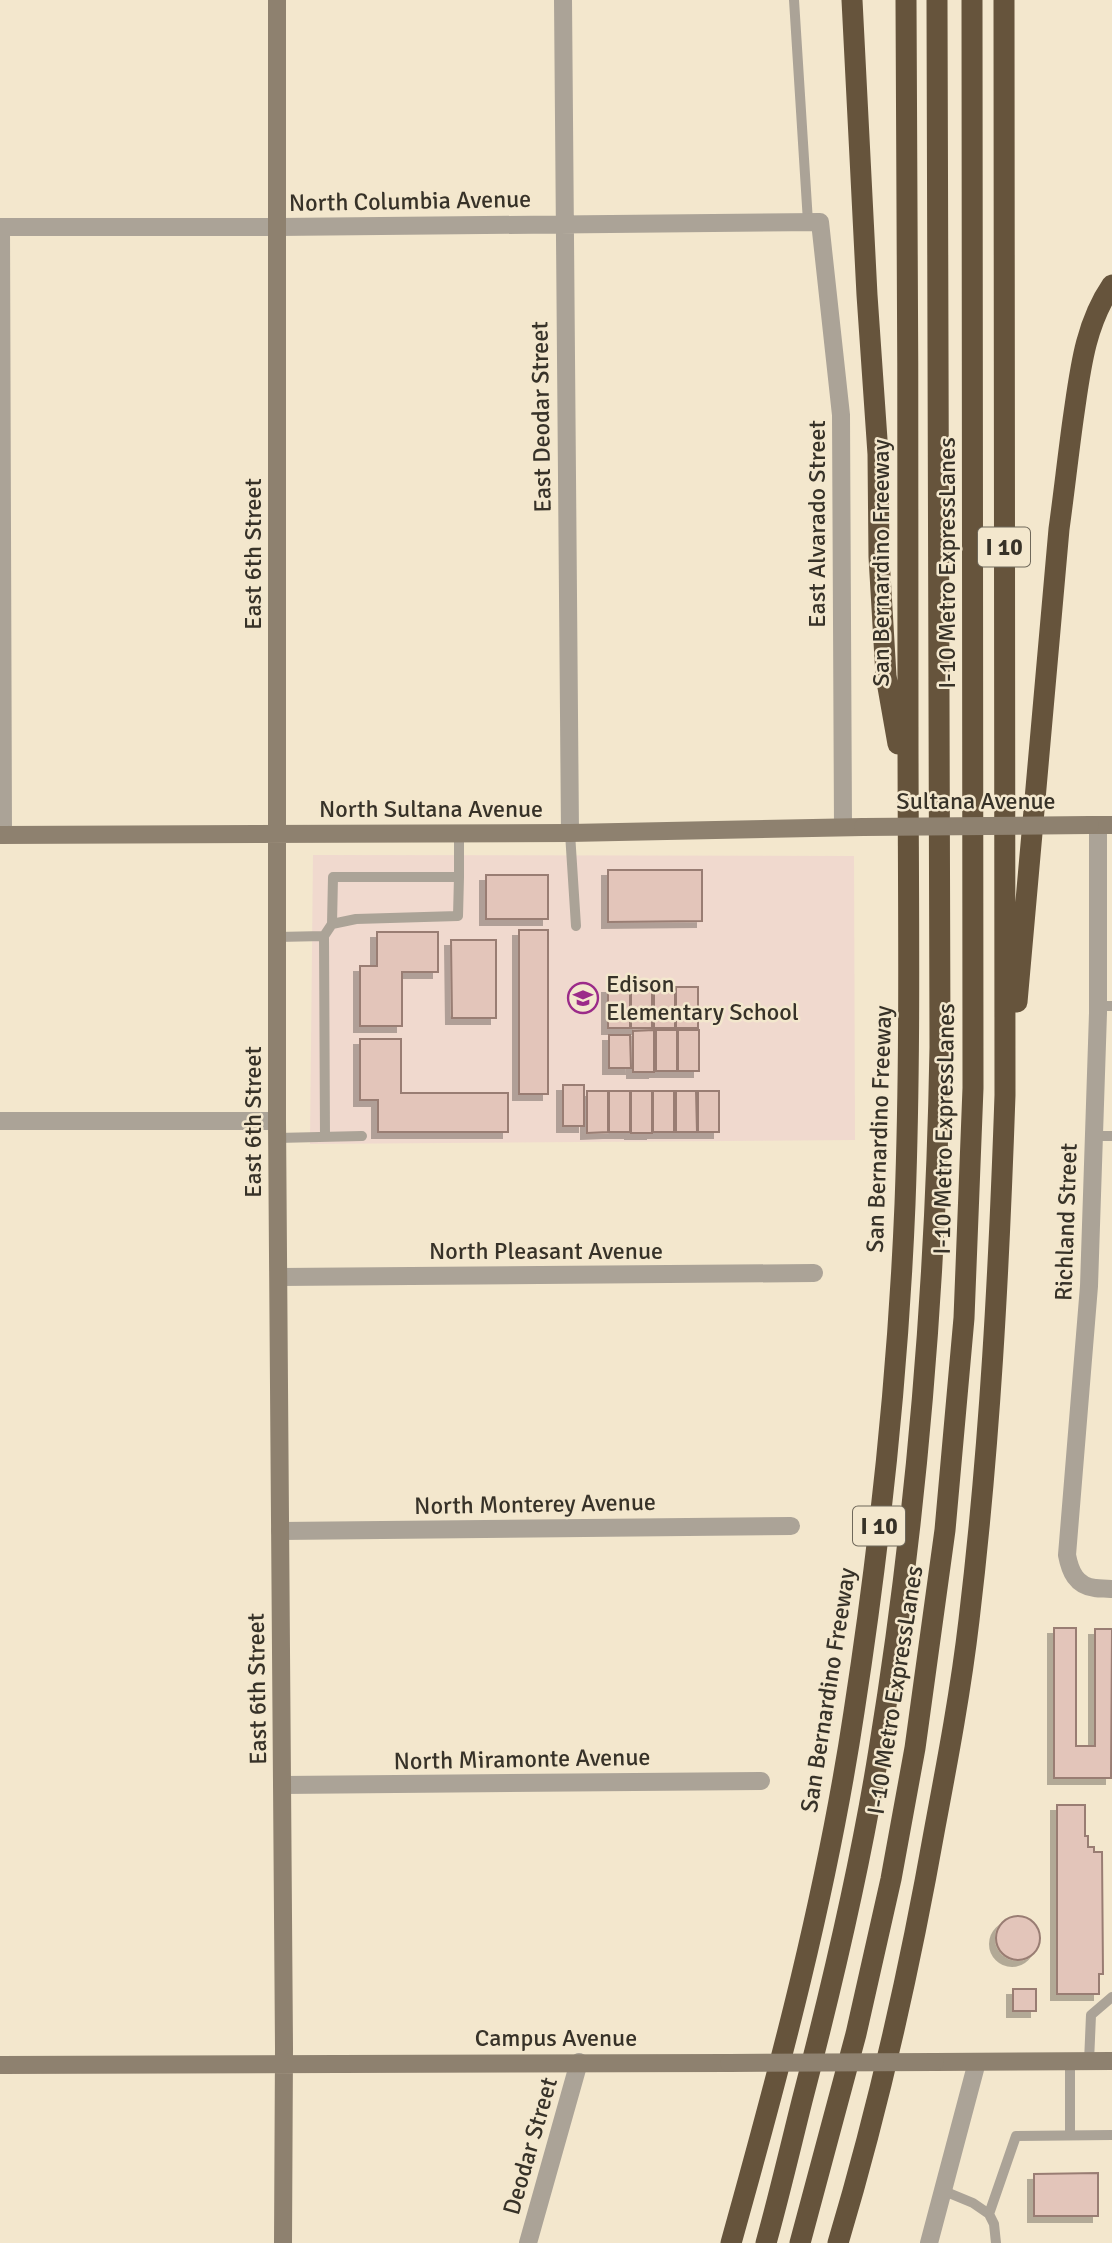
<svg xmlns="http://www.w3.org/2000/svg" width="1112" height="2243" font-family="Signika,sans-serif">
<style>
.education{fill:#f0d9ce}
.building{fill:#e3c5ba;stroke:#997d73;stroke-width:2;filter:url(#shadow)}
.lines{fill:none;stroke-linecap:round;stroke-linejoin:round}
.lane{stroke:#aba397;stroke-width:10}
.street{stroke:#aba397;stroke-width:18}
.secondary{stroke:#8e816f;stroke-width:18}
.highway{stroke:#66543c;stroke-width:21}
.secondary-bridge{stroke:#8e816f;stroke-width:18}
.labels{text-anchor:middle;stroke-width:5;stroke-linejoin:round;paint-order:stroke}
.shield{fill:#f3e7cd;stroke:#6f685a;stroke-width:2}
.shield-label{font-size:23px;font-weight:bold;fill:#373228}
.street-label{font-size:24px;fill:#373228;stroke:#f3e7cd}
.poi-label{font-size:24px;fill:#373228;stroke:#f3e7cd;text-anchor:start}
</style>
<defs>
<filter id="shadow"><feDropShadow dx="-6" dy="6" stdDeviation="0" flood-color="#0004"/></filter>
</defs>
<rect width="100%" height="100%" fill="#f3e7cd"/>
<path class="education" d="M 313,855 L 854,856 L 855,1140 L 310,1144 Z"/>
<path class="building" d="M 608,870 L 702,870 L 702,921 L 608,922 Z
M 486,875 L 548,875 L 548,919 L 486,919 Z
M 519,930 L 548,930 L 548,1094 L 519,1094 Z
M 377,932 L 438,932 L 438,972 L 402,972 L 402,1026 L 360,1026 L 360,966 L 377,966 Z
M 451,940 L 496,940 L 496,1018 L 452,1018 Z
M 608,987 L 630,987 L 630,1028 L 608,1028 Z
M 631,987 L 652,987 L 652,1028 L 631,1028 Z
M 654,987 L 675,987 L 675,1028 L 654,1028 Z
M 676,987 L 698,987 L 698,1028 L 676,1028 Z
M 654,1030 L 654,1072 L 633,1072 L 633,1031 Z
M 656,1030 L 677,1030 L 677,1071 L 656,1071 Z
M 678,1030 L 699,1030 L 699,1071 L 678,1071 Z
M 609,1035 L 630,1035 L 631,1068 L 609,1068 Z
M 360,1039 L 401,1039 L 401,1093 L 508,1093 L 508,1132 L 378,1132 L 378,1100 L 360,1100 Z
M 563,1085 L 584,1085 L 584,1126 L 563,1126 Z
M 587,1091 L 608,1091 L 608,1132 L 587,1133 Z
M 609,1091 L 630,1091 L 630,1132 L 609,1132 Z
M 631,1091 L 652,1091 L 652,1133 L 631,1133 Z
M 653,1091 L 674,1091 L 674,1132 L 653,1132 Z
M 676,1091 L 696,1091 L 697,1132 L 676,1132 Z
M 698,1091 L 719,1091 L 719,1132 L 698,1132 Z
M 1054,1628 L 1076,1628 L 1076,1746 L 1095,1746 L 1095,1629 L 1112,1629 L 1111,1778 L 1054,1778 Z
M 1057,1805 L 1085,1805 L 1085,1836 L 1088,1836 L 1088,1847 L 1094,1847 L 1094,1852 L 1102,1852 L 1103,1974 L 1099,1974 L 1099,1994 L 1057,1994 Z
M996 1938a22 22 0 1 1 44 0a22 22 0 1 1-44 0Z
M 1013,1989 L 1036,1989 L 1036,2011 L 1013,2011 Z
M 1098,2173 L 1098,2216 L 1034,2216 L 1034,2174 Z"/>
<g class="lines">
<path class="lane" d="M 794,0 L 808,222
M 570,833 L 576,926
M 332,924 L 356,919 L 458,916 L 459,877
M 324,936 L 325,1137
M 277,937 L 324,936 L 332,924 L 333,877 L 459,877 L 459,834
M 1098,1006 L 1112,1006
M 1094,1136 L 1112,1136
M 277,1138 L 362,1136
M 1070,2062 L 1070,2135
M 1089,2062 L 1091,2015 L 1112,1997
M 944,2191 L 973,2203 L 989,2214 L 1016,2136 L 1112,2135
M 989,2214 L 994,2224 L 996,2243"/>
<path class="street" d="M 563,0 L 570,833
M 0,227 L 278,227 L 820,222 L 841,415 L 843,827
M 1,227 L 3,835
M 1098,825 L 1098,1013 L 1089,1286 L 1067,1555 C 1070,1571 1076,1586 1095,1588 C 1101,1589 1106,1588 1112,1589
M 0,1121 L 277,1121
M 279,1277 L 814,1273
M 280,1531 L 791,1526
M 282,1785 L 761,1781
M 528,2243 L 579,2062
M 929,2243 L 977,2062"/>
<path class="secondary" d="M 277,0 L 277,1121 L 284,2048 L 283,2243
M 1090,825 L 1112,825
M 0,835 L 570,833 L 863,827
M 935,2062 L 1112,2061
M 0,2065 L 729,2063"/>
<path class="highway" d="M 852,0 L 867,295 L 878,454 L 879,557 L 886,676 L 898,744
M 1017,1002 L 1059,529 C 1064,493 1068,456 1073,420 C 1080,373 1084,326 1112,285
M 731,2243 C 780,2068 827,1892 854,1712 C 880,1544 898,1374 905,1204 C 911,1045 908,886 908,727 C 908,485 908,242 906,0
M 766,2243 C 779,2196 790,2149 802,2101 C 832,1986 860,1869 879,1750 C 917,1518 936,1283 940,1047 L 937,0
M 800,2243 L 856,2034 L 891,1879 L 915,1748 L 945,1530 L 964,1318 L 973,1088 L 972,0
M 838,2243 C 879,2106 910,1968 935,1827 C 948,1758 961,1689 969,1620 C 990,1445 999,1270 1005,1095 L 1004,0"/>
<path class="secondary-bridge" d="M 863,827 L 1090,825
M 729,2063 L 935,2062"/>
</g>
<defs>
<g id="school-ring" transform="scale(1.575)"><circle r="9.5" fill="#f3e7cd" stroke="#9b2b89" stroke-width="1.5"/><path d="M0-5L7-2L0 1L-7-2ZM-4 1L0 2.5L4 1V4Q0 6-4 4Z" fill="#9b2b89"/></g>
</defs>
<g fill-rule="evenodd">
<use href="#school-ring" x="583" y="998"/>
</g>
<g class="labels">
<g class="shield">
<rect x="978" y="527.5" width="52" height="39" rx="5"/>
<rect x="853" y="1506.5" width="52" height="39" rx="5"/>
</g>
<g class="shield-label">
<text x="1004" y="555">I 10</text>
<text x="879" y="1534">I 10</text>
</g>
<g class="street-label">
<text transform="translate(410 201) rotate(-1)" y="8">North Columbia Avenue</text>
<text transform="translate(541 417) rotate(-91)" y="8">East Deodar Street</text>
<text transform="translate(817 524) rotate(-90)" y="8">East Alvarado Street</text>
<text transform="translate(253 554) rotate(-90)" y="8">East 6th Street</text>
<text transform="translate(881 563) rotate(-90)" y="8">San Bernardino Freeway</text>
<text transform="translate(947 563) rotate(-90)" y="8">I-10 Metro ExpressLanes</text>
<text x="976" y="809">Sultana Avenue</text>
<text x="431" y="817">North Sultana Avenue</text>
<text transform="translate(253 1122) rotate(-90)" y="8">East 6th Street</text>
<text transform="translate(879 1129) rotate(-88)" y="8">San Bernardino Freeway</text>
<text transform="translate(944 1129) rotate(-89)" y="8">I-10 Metro ExpressLanes</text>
<text transform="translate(1066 1222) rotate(-88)" y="8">Richland Street</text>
<text x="546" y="1259">North Pleasant Avenue</text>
<text transform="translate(535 1504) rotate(-1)" y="8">North Monterey Avenue</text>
<text transform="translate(257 1689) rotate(-91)" y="8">East 6th Street</text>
<text transform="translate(828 1690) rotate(-81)" y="8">San Bernardino Freeway</text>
<text transform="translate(895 1690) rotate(-81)" y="8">I-10 Metro ExpressLanes</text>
<text transform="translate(522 1759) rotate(-1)" y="8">North Miramonte Avenue</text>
<text x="556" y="2046">Campus Avenue</text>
<text transform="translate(530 2146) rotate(-74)" y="8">Deodar Street</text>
</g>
<g class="poi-label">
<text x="606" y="992">Edison<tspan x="606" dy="28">Elementary School</tspan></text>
</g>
</g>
</svg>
